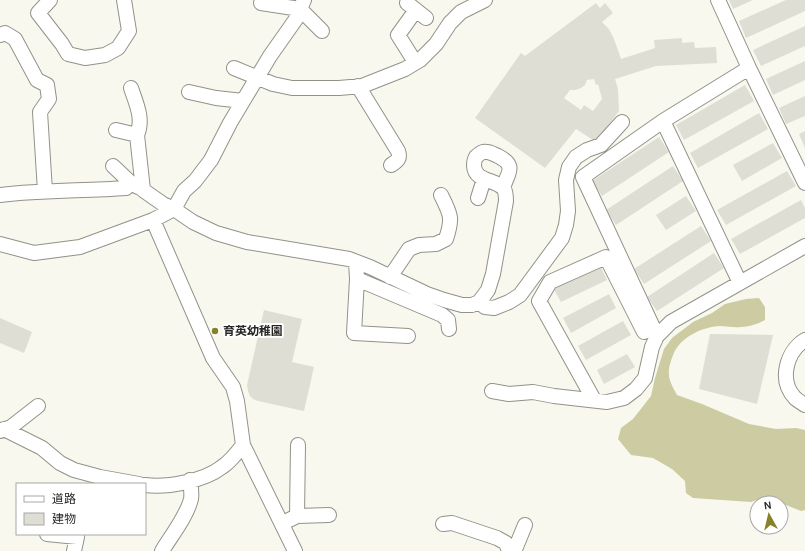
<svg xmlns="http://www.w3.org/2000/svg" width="805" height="551" font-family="Karla,'Noto Sans JP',sans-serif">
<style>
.forest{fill:#cccba1}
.building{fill:#deded5;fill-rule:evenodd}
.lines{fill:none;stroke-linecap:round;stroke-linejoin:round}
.minor-casing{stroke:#92928a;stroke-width:16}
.minor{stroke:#fff;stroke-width:14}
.poi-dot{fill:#87822a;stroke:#fff;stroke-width:1.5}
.labels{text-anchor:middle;stroke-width:4;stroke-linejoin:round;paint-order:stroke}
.poi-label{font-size:12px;font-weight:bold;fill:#262623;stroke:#fff;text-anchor:start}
</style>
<rect width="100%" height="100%" fill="#f8f8ef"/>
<path class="forest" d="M 759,298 L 765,307 L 765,320 C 755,326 744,328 733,327 C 728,327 724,326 720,326 C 702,327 680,337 673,355 C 666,373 668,379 677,395 L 702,404 L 749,424 L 776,429 L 796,428 L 805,430 L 805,510 L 801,511 L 766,497 L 751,502 L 693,498 L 686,493 L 685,481 L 672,469 L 653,458 L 631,455 L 618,439 L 621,428 L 633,419 L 651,396 L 655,378 L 664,349 L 672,338 L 693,322 L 712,313 L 725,304 L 746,299 Z"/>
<path class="building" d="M 729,0 L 753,0 L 733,9 Z
M 786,0 L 805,0 L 805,11 L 746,38 L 739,21 Z
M 596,3 L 600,8 L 605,3 L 613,13 L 602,22 L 609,29 L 614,39 L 621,59 L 655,48 L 654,40 L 682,38 L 682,43 L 694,42 L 695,48 L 716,47 L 717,63 L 656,66 L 615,79 L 618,89 L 619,111 L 596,142 L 576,129 L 545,168 L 475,118 L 521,53 L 525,56 ZM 594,79 L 596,85 L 598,84 L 602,99 L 593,111 L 584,105 L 581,110 L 564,98 L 570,90 L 575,90 L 581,88 L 585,85 L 587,80 Z
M 805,26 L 805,46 L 761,66 L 753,50 Z
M 805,61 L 805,80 L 773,95 L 766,79 Z
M 745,85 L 754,101 L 684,140 L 676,125 Z
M 805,96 L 805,116 L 786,124 L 779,108 Z
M 759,113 L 768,129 L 698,168 L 690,153 Z
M 805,131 L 805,148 L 799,134 Z
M 659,137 L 669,152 L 602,196 L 592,181 Z
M 773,143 L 782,158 L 742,181 L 733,165 Z
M 673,166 L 683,181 L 616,225 L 606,210 Z
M 787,171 L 796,186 L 726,225 L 717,210 Z
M 686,196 L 696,211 L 666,230 L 656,215 Z
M 801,200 L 805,208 L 805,218 L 740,254 L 731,239 Z
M 701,226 L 711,241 L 644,284 L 634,269 Z
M 714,253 L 724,268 L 657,311 L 647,297 Z
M 600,265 L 607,280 L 561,302 L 553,288 Z
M 609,294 L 616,308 L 571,333 L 563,318 Z
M 264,310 L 302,319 L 292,362 L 314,367 L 304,411 L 258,401 L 253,399 L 250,396 L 248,391 L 247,385 Z
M 0,318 L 32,332 L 24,353 L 0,343 Z
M 623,321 L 631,335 L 586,360 L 578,346 Z
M 710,334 L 773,335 L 757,404 L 699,389 Z
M 627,354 L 635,367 L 604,384 L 597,370 Z"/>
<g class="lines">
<g class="minor-casing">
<path id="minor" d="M 50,0 L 38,13 L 62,44 L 68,54 L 85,58 L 105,55 L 118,48 L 129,31 L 124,0
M 718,0 L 749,68 L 805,183
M 261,3 L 300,9 L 322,31
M 407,3 L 426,18
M 0,35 L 5,33 L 15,39 L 37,80 L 47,85 L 49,99 L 40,112 L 45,191
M 415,62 L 398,35 L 416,10
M 234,68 L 273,84 L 292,88 L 339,88 L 362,86 L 405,69 L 420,60 L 436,44 L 450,23 L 461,12 L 485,0
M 358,86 L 398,151 C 401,159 397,161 391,165
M 131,88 C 136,103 144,119 137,135 L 143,190 L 163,204 L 174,209 L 193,222 L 216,233 L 247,242 L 349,259 L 370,267 L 427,294 L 444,300 L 462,305 L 472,305 L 479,302 L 488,290 L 493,274 L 506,201 C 506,197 506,193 504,189 C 496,179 475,182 474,166 C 474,163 474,160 476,157 C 478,155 480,153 483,152 C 489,151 493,154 498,156 C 517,166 508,172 503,188
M 189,92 L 216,98 L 243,101
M 663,121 L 740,283
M 116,130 L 137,135
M 113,166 L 131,183 L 138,187
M 0,195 C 42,190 84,191 126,188 L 131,183
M 478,198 L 484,179
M 153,220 L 213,358 L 233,387 L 237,401 L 243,445 L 295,551
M 0,244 L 34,253 L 80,247 L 153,220 L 174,209 L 184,191 L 195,181 L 211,160 L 230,123 L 270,56 L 296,19 L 304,0
M 356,262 L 357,279 L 354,333 L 408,336
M 390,277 L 409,249 L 419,245 L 436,244 L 446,239 C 453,218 451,215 441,195
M 357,279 L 442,315 L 448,320 L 449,329
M 479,302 L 485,307 L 494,308 L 509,302 L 520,295 L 562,238 L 566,225 L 568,211 L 566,180 L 569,167 L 576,157 L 587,150 L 601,145 L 622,122
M 657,336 L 583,177 L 663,121 L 749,68
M 805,340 C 787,351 778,380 795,398 C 797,400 802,403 805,405
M 492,391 L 509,394 L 533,392 L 554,396 L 607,402 L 624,398 L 636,389 L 645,378 L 652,347 L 657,336 L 671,322 L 805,246
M 594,400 L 539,301 L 550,282 L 606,257 L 644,332
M 4,429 L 42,448 L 60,463 L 74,470 L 100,477 L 139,484
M 0,431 L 11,427 L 38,406
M 145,485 C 167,488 204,481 222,467 C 231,461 237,453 243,445
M 297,516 L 298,445
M 289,520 L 297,516 L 329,515
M 443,524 L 452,523 L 497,538 L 506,543 L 509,551
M 47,534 L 77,537 L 74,551
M 509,550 L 516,547 L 525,525
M 162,551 C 171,536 187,516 191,499 C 192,493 191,487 190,480"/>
</g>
<use href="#minor" class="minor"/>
</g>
<circle class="poi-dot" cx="215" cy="331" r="4"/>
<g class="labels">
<g class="poi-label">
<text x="223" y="335">育英幼稚園</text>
</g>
</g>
<rect x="16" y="483" width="130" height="52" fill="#ffffff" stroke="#a8a8a7"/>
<rect x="24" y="496" width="20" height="6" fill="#ffffff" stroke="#a8a8a7"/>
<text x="52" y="503" font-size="12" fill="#262623">道路</text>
<rect x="24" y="513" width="20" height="12" fill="#deded5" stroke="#a8a8a7"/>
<text x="52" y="523" font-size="12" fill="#262623">建物</text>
<g transform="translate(769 515) rotate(352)"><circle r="19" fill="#ffffff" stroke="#a8a8a7"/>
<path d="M0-3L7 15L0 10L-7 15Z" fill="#87822a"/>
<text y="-6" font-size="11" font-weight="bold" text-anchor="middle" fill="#262623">N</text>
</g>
</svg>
